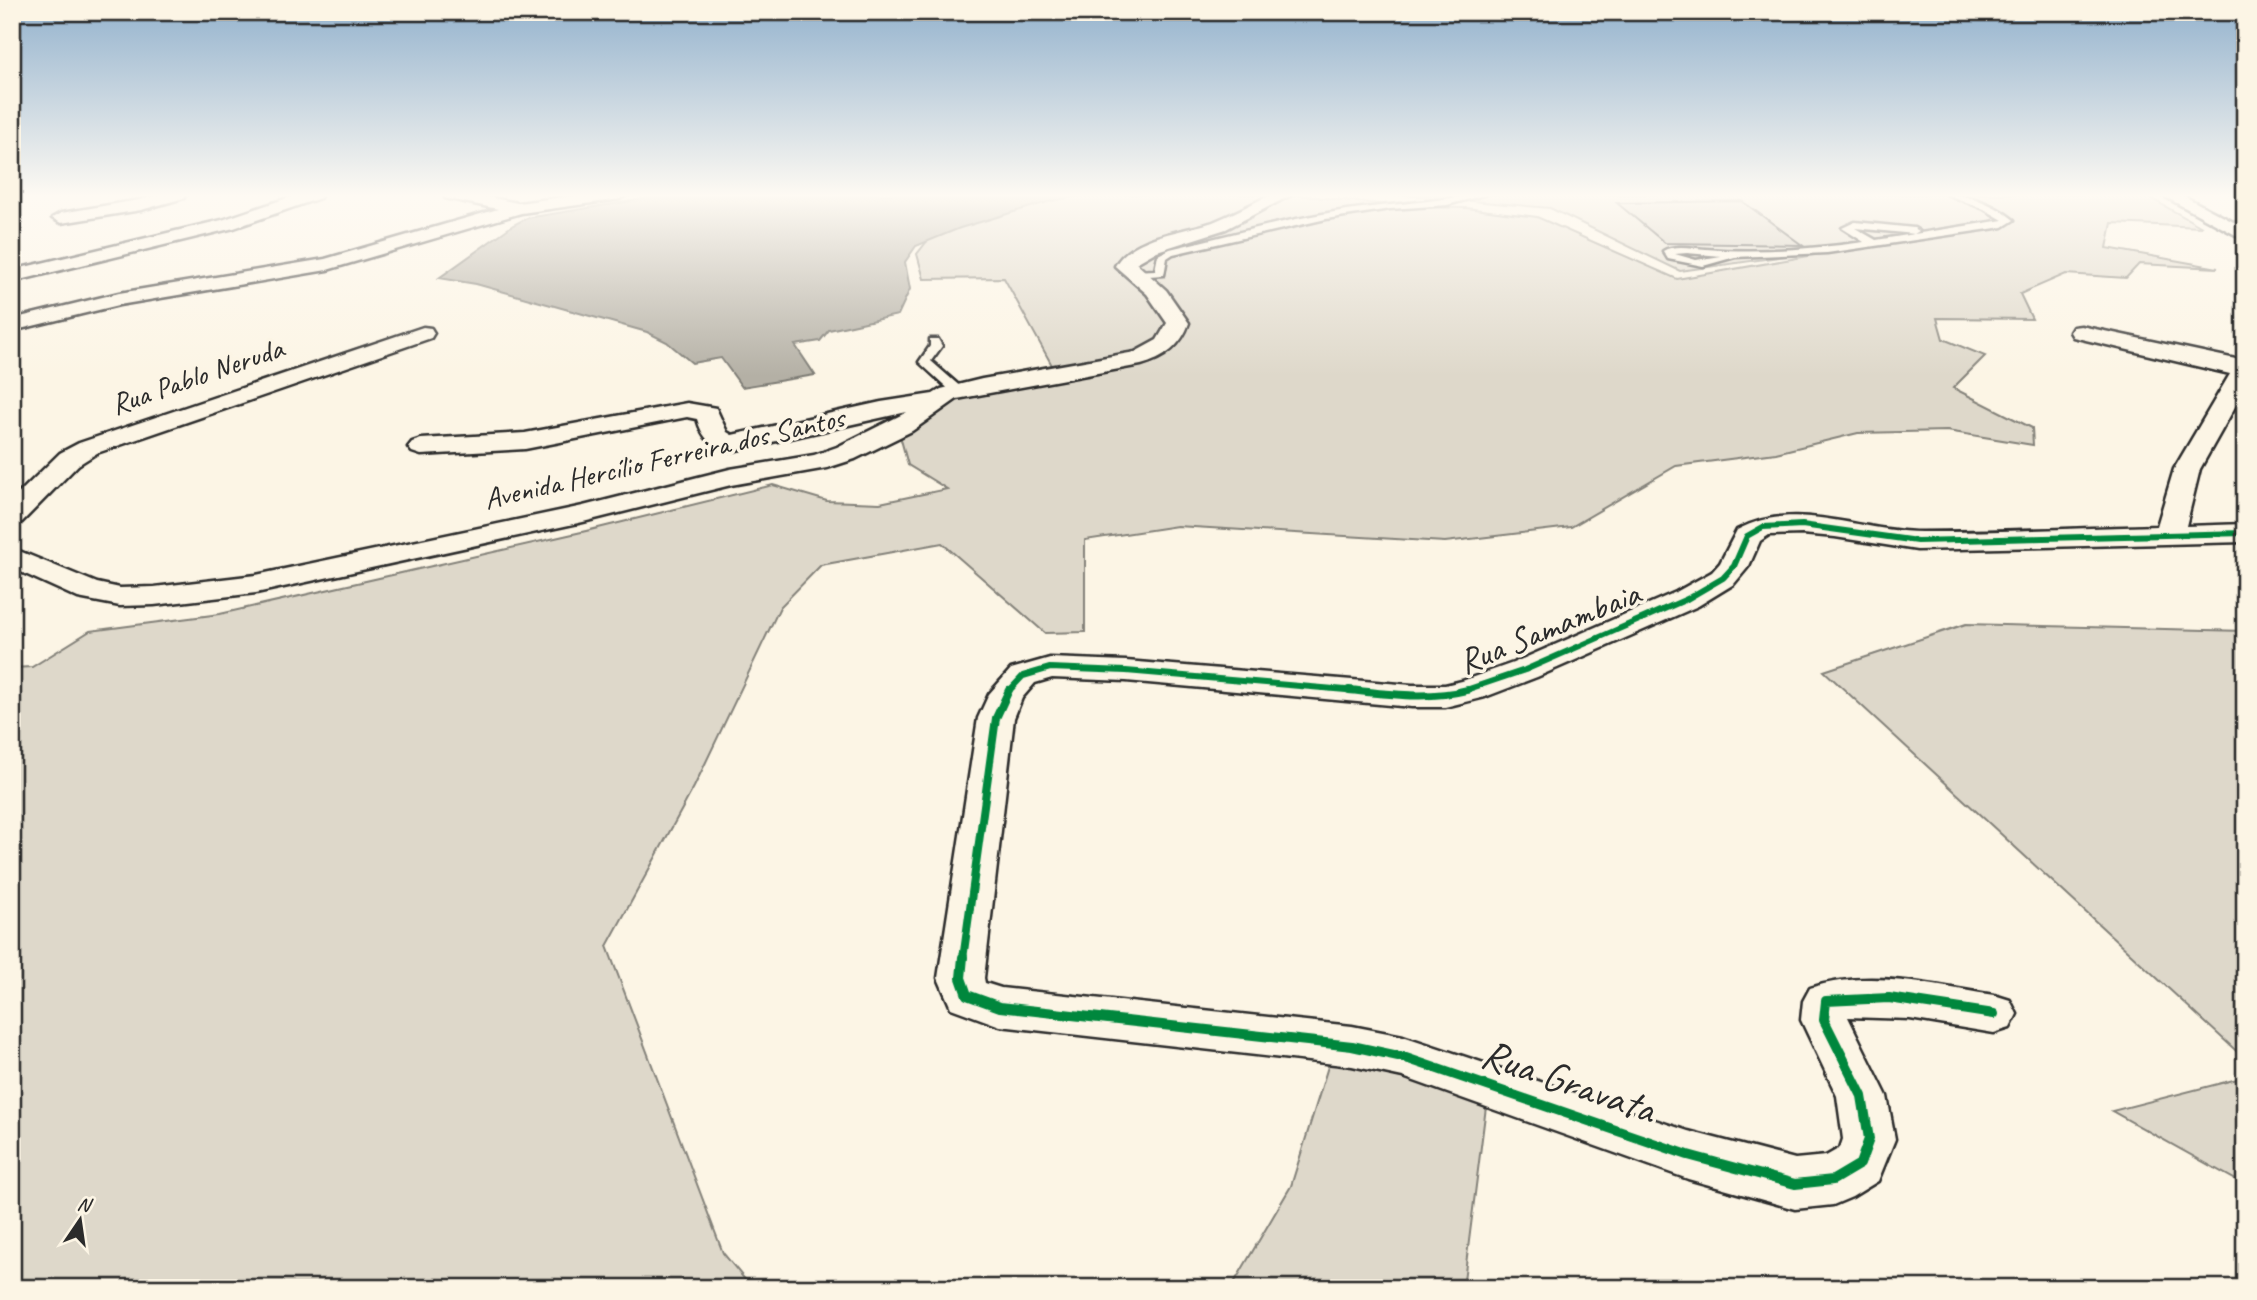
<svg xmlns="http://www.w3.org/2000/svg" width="2257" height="1300" font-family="Caveat,sans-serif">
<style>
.green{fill:#ded8ca;stroke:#84827a;stroke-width:2}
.water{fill:#b4b0a5;stroke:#7d7b74;stroke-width:2}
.building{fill:#c8c3b7;stroke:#2b2b2b;stroke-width:2}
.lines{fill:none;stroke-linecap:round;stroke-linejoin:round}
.service-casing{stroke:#2b2b2b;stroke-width:5}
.minor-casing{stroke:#2b2b2b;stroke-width:5}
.service{fill:#fcf5e5;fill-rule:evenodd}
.minor{fill:#fcf5e5;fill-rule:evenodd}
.cycleway-far2-casing{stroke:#fcf5e5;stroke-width:10}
.cycleway-far1-casing{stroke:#fcf5e5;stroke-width:12}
.cycleway-casing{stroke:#fcf5e5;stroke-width:15}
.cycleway-far2{stroke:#00873e;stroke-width:6}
.cycleway-far1{stroke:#00873e;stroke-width:8}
.cycleway{stroke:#00873e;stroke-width:10}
.labels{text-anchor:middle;stroke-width:7;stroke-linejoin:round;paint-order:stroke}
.far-street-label{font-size:30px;fill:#2b2b2b;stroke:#fcf5e5}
.street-label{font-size:35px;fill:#2b2b2b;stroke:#fcf5e5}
.near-street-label{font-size:42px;fill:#2b2b2b;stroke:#fcf5e5}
</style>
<rect width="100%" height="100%" fill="#fcf5e5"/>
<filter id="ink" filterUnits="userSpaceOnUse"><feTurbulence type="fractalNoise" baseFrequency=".0143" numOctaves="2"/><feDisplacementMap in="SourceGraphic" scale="14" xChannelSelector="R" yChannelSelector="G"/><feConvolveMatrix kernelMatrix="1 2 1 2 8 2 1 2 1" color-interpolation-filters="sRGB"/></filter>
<g filter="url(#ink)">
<path class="green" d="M 1068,194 L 1287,194 L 1409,207 L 1466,208 L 1537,217 L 1677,279 L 1912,238 L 1680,271 L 1550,208 L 1394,194 L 2143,194 L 2202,227 L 2112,223 L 2107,248 L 2218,268 L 2139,264 L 2126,278 L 2066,274 L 2020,294 L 2032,319 L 1937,318 L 1943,339 L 1985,356 L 1953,388 L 2032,428 L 2033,445 L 1947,431 L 1858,433 L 1776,453 L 1676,466 L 1571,527 L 1445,542 L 1177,526 L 1085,540 L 1085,632 L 1045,633 L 942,543 L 821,565 L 780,607 L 694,787 L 607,946 L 723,1253 L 752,1288 L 12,1288 L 12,668 L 32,667 L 90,631 L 220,614 L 586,531 L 773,485 L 827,501 L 880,503 L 947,489 L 908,465 L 897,425 L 959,399 L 1059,378 L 1004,278 L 924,279 L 917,254 L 928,240 L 964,223 Z
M 1966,624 L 2245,631 L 2245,1059 L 1824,671 Z
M 1330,1060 L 1487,1099 L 1463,1288 L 1231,1288 L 1291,1186 Z
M 2245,1077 L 2245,1185 L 2112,1111 Z"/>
<path class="water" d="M 674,194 L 1087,194 L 1051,201 L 960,228 L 916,246 L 905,262 L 910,289 L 898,315 L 829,330 L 820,341 L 795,345 L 815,375 L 742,387 L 721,358 L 692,363 L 667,342 L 647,332 L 476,284 L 439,278 L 513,225 L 527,218 Z"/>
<path class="building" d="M 1742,201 L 1802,245 L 1665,243 L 1617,203 Z"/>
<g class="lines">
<g class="service-casing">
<path id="service" d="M 1473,194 L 1487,194 L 1447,205 L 1390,209 L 1326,219 L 1173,254 L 1167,258 L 1164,275 L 1133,277 L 1128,274 L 1133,271 L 1155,270 L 1158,255 L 1170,249 C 1222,237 1275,222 1328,213 C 1376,204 1425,204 1473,194 Z
M 1946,194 C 1969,194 1996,205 2014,220 L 2003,227 L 1827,253 L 1735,257 L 1703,266 L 1668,259 L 1663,251 C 1674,244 1693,248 1706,249 C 1758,253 1812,249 1864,242 L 1842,228 L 1855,222 L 1914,228 L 1919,231 L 1914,234 L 1855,228 L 1876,240 L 2003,220 L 1984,209 ZM 1687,253 L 1721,256 L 1696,260 L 1675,254 Z
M 930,339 L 938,339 L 942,346 L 931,361 L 963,389 L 963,395 L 955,395 L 919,362 L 930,346 Z"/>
</g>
<g class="minor-casing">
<path id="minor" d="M 161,194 L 186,194 L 184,198 L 141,210 L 61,223 L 52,218 L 61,213 L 139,200 Z
M 299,194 L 322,194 L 320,198 L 234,228 L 12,282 L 12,270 L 222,220 Z
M 443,194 L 473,194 L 518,203 L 586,194 L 628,194 L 620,199 L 521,213 L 327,270 L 119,305 L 12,331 L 12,319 L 119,293 L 325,259 L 498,209 L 445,198 Z
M 1272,194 L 1293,194 L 1226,229 L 1157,251 L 1136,263 L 1166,290 L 1189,323 C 1181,346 1164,359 1141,365 L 957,399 L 912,431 L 855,459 L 827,468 L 731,485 L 583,522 L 256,593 L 154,605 L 120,606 L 78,598 L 12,568 L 12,548 L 97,583 L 120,588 L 154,587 L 256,575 L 583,506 L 730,469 L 814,455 L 837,447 L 907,412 L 732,451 C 711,447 703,439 697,419 L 687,417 L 525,449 L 421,455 L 412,452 L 408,447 L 412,442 L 421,439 L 525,433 L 687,403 L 716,408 L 727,432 L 732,435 L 881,402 L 933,394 L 941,389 L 982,379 L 1135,352 L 1157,340 L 1167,323 L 1147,294 L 1115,266 C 1131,236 1183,232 1213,222 C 1233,214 1253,203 1272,194 Z
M 2160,194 L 2180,194 L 2245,228 L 2245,240 Z
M 2081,326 L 2245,361 L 2245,389 L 2200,469 L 2186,526 L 2245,524 L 2245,542 L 1917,550 L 1835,537 L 1802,534 L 1769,535 L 1760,541 L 1749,566 L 1734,584 L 1698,606 L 1537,677 L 1485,697 L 1445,707 L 1412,707 L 1126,681 L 1052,678 L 1035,683 L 1022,698 L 1014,718 L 984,978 L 985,983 L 1001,988 L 1352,1026 L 1403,1036 L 1688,1131 L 1795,1159 L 1826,1156 L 1840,1148 L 1843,1139 L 1837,1096 L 1801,1020 L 1803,1001 L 1810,988 C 1869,968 1934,986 1994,995 L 2010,1000 L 2017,1014 L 2010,1028 L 1994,1033 L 1910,1019 L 1848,1017 L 1887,1096 L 1895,1139 L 1878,1181 L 1852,1197 L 1833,1205 L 1795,1209 L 1688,1179 L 1403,1077 L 1352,1066 L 1000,1026 L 951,1008 L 938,978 L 978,718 L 989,694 L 1011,669 L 1050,658 L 1126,661 L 1412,685 L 1445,685 L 1462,681 L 1513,663 L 1676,592 L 1712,572 L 1720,563 L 1737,530 C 1795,498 1860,532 1921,532 C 1999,532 2078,528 2157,526 L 2174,469 L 2230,374 L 2073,337 L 2070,332 L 2073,327 Z
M 423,327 L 431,328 L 434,333 L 431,338 L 97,453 L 78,465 L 22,522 L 12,524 L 12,500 L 60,453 L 79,443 Z"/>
</g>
<use href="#service" class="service"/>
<use href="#minor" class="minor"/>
<g class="cycleway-far2-casing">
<path id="cycleway-far2" d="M 1008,692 L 1023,676 L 1050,668 L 1126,671 L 1369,692
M 1460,692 L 1525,670 L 1687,599 L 1723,578 L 1734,566 L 1747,536 L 1763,527 L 1802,525 L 1917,541 L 2245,533"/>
</g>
<g class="cycleway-far1-casing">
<path id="cycleway-far1" d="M 1349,690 C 1389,694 1428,700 1467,690
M 963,959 L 996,718 L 1009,690"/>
</g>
<g class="cycleway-casing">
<path id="cycleway" d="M 963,957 L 961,978 L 967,995 L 1000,1007 L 1352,1046 L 1403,1057 L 1688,1155 L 1795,1184 L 1833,1180 L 1860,1164 L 1869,1139 L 1862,1096 L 1824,1020 L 1826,1001 L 1889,998 L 1994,1014"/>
</g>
<use href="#cycleway-far2" class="cycleway-far2"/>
<use href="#cycleway-far1" class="cycleway-far1"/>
<use href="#cycleway" class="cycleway"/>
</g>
</g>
<linearGradient id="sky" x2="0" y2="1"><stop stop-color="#93b2cd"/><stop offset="0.52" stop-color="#fefaf3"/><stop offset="1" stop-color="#fefaf3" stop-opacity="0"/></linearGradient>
<rect width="2257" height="376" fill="url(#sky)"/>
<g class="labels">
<g class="far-street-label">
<text transform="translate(197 376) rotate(-19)" y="10">Rua Pablo Neruda</text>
<text transform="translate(664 458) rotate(-13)" y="10">Avenida Hercílio Ferreira dos Santos</text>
</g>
<g class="street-label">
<text transform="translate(1549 627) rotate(-22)" y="12">Rua Samambaia</text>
</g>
<g class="near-street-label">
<text transform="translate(1569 1080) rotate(19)" y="15">Rua Gravata</text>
</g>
</g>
<rect width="2257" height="1300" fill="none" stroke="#fcf5e5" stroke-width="42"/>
<rect x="21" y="21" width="2215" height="1258" fill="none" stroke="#2b2b2b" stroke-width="2.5" filter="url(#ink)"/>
<g transform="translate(80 1220) rotate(13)" stroke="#fcf5e5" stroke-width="5" paint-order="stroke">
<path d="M0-5L12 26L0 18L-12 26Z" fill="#2b2b2b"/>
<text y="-10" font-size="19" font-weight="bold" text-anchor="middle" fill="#2b2b2b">N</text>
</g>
</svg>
